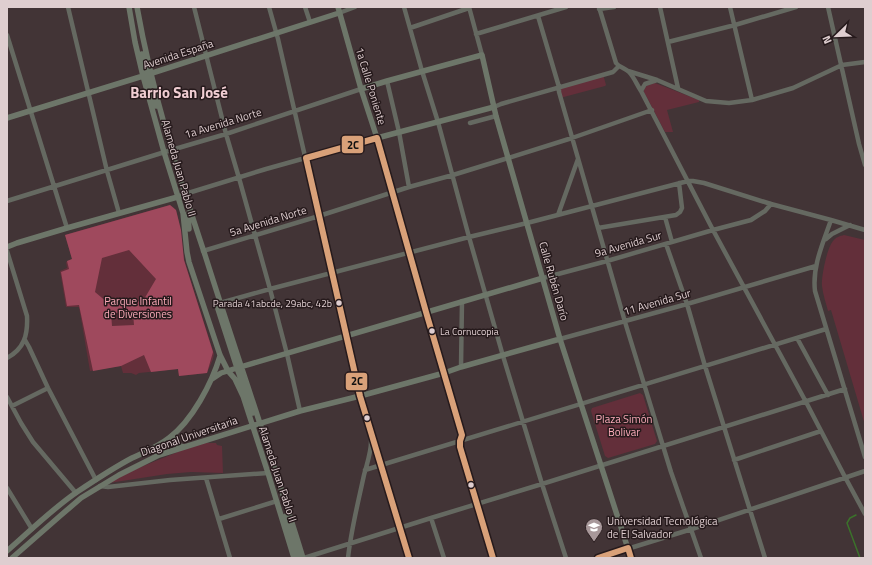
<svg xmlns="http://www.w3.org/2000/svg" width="872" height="565" font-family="'Titillium Web',sans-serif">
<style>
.green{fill:#632f3a}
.forest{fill:#9f495d;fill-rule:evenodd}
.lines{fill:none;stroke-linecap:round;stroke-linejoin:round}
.stream{stroke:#3b722b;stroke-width:1.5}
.minor{stroke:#656961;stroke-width:4.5}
.major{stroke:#6d7669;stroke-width:5.5}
.bus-1-casing{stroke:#261a1c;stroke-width:9}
.bus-1{stroke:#d9a179;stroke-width:6}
.bus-dot{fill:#dfced0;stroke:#261a1c;stroke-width:1.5}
.labels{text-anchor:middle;stroke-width:3;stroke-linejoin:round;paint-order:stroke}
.bus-label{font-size:10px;fill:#dfced0;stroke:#261a1c;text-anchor:end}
.street-label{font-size:11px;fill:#dfced0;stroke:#261a1c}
.park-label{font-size:11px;fill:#fbabb9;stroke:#261a1c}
.poi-label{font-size:11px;fill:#dfced0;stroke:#261a1c;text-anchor:start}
.district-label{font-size:15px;font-weight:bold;fill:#f0cdd2;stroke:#261a1c}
.line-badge{stroke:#261a1c;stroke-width:1.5}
.pale-badge-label{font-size:11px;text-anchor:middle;font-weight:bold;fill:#111}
</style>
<rect width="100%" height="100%" fill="#423436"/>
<path class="green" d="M 603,74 L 606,85 L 605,86 L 560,98 L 559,87 Z
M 655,83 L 699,100 L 699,102 L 667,110 L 673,132 L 665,132 L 644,92 L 644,90 L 646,86 Z
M 170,205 L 173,207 L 176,210 L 179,222 L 184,260 L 214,354 L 213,359 L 207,373 L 179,376 L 178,369 L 139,373 L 136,375 L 131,373 L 123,373 L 121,366 L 90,371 L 79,307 L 66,307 L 60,271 L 67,268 L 66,262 L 72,259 L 65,235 Z
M 844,235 L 865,240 L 865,425 L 831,310 L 828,311 C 826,303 823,295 822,286 C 821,277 827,248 833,241 C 836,237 840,236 844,235 Z
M 640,393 L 643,395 L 657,441 L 655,444 L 608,458 L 605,456 L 591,411 L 592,408 Z
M 206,443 L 216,443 L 217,445 L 222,446 L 223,473 L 191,472 L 167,474 L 109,483 L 121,475 L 190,447 Z"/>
<path class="forest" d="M 170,205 L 176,210 L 181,230 L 184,260 L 213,352 L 207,373 L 179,376 L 178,369 L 151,372 L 144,355 L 121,366 L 93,371 L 79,305 L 67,306 L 61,272 L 69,269 L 67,261 L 72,259 L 65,235 ZM 129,250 L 156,279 L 143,301 L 108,303 L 95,292 L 102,258 ZM 111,313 L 133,313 L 134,325 L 112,326 Z"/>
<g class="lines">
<path class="stream" d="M 856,515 L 850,518 L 847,523 L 860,558"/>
<path class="minor" d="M 68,7 L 107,171 L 119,213
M 194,7 L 226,134 L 239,178 L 270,289 L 287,354 L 300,411
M 269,7 L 278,39 L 360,396 L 409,558
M 305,7 L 310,22
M 404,7 L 422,71 L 438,122 L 469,237 L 503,356 L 542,484 L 566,558
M 469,7 L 482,55
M 599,7 L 616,63 C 619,67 625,68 629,72 C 634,77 637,85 641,91 L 713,230 L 806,402 L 845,477 L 865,514
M 660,7 L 678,88
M 730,7 L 752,100
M 828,7 L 859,144 L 865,165
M 599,9 L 614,7
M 339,13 L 355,7
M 538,16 L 559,87 L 559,92 L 625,322 L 671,472 L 701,558
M 410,28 L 469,8
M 476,34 L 566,7
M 7,35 L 67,228
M 668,42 L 735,25 L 796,7
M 628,71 L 657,80
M 387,81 L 399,132 L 409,187
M 641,91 L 645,84 L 657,80 L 706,101 L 729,103 L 752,100 L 793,88 L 842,65 L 865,62
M 494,107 L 501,104 L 613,72 L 619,66
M 470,123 L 496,116
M 185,194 L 266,169 L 377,138
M 7,201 L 168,151 L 226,134 L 361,89
M 558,215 L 578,159
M 665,217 L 672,242
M 831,220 C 823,243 812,267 815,291 L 865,457
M 598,228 L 676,215 L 680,212 L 682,208 L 679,183
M 826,239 L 832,234 L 850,225
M 666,244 L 687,304 L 705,366 L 765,558
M 7,251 L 27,316 C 28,335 24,349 7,358
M 203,251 L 319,216 L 409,187 L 453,175 L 508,158 L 572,138 L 652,110
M 543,278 L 607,261 L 713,230 L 751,220 L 765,211 L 771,204
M 220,303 L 270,289 L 469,237 L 527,223 L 688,181 L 693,181 L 704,183 L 771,204 L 831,220 L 865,230
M 797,338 L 828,395
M 560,339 L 687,304 L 816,266
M 25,340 L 29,347 L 48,388 L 96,480
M 461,367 L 462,301
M 7,397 L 21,423 L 33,442 L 76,493
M 12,406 L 48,388
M 734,460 L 821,431
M 365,470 L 826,329
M 206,478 L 230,558
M 100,486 L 108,487 L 170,480 L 268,473
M 7,488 L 32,529
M 431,518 L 444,558
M 219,519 L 277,501
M 304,558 L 431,518 L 542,484 L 845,389
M 348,558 C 351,530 358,503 364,475 C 367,463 372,451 371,438
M 598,558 L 692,529 L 865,471"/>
<path class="major" d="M 129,7 L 135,42 L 143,76 L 164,152 L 183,213 L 187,252 L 189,262 L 220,355 L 228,371 L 235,379 L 243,396 L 268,473 L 294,558
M 137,7 C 152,92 178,174 205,255 C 237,356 272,457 303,558
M 338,7 L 361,89 L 377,138 L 426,312 L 462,435 L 460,441 L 460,447 L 493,558
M 142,54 L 147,75 L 156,106
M 361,89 L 387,81 L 482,55 L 496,116 L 560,339 L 581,404 L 631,558
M 7,118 L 143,76 L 339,13
M 377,138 L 494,107
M 188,214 L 189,229
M 7,247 L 17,243 L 67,228 L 181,196
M 216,303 L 237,368 L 253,413
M 212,379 L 221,373 L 237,368 C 339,339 441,307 543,278
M 175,434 C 173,440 176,445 183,447
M 286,516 L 299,558
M 7,551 C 30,531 52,509 77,492 C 95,480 113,468 132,458 C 144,452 158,447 169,438 C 192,421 212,383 220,356
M 12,558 L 60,516 L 81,498 L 119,475 L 159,455 L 300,411 L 360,396 L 444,373 L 461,367 L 560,339"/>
<g class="bus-1-casing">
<path id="bus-1" d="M 409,558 L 360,396 L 306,158 L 377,138 L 426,312 L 462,435 L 460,441 L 460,447 L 493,558
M 598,558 L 628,548 L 631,558"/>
</g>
<use href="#bus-1" class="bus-1"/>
</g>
<defs>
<g id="university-pin" transform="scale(0.9)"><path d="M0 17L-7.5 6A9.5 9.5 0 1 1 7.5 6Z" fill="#a8989a" stroke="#261a1c"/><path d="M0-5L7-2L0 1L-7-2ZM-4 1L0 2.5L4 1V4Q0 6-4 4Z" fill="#fff"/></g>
</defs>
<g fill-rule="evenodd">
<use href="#university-pin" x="594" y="527"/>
</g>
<g class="bus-dot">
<circle cx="339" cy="303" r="3.5"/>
<circle cx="432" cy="331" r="3.5"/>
<circle cx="367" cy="418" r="3.5"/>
<circle cx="471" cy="485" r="3.5"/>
</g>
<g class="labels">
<g class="bus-label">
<text x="332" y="307">Parada 41abcde, 29abc, 42b</text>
<text x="440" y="335" text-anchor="start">La Cornucopia</text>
</g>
<g class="street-label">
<text transform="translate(178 54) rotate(-18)" y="4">Avenida España</text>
<text transform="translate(371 86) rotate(73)" y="4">1a Calle Poniente</text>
<text transform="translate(223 123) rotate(-17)" y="4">1a Avenida Norte</text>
<text transform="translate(179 168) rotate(74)" y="4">Alameda Juan Pablo II</text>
<text transform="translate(268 221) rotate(-17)" y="4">5a Avenida Norte</text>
<text transform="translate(628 244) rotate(-16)" y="4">9a Avenida Sur</text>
<text transform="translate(554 281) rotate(74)" y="4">Calle Rubén Darío</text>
<text transform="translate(657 302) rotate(-16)" y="4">11 Avenida Sur</text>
<text transform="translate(189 436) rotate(-19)" y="4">Diagonal Universitaria</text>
<text transform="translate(278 474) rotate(72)" y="4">Alameda Juan Pablo II</text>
</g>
<g class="park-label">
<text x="138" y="305">Parque Infantil<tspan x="138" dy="13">de Diversiones</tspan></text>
<text x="624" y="423">Plaza Simón<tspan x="624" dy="13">Bolivar</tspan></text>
</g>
<g class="poi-label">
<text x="607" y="525">Universidad Tecnológica<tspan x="607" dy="13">de El Salvador</tspan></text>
</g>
<g class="district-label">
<text x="179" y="98">Barrio San José</text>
</g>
</g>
<g class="line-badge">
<rect x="341" y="135" width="23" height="19" rx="4" fill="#d9a179"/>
<rect x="345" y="372" width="23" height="19" rx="4" fill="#d9a179"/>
</g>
<g class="pale-badge-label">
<text x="353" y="149">2C</text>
<text x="357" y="385">2C</text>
</g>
<rect width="872" height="565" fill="none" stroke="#dfced0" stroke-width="16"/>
<g transform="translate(836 36) rotate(247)" stroke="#261a1c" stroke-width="3" paint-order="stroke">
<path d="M0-3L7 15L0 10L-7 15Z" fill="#dfced0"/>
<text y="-6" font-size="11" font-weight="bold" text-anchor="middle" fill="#dfced0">N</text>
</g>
</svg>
